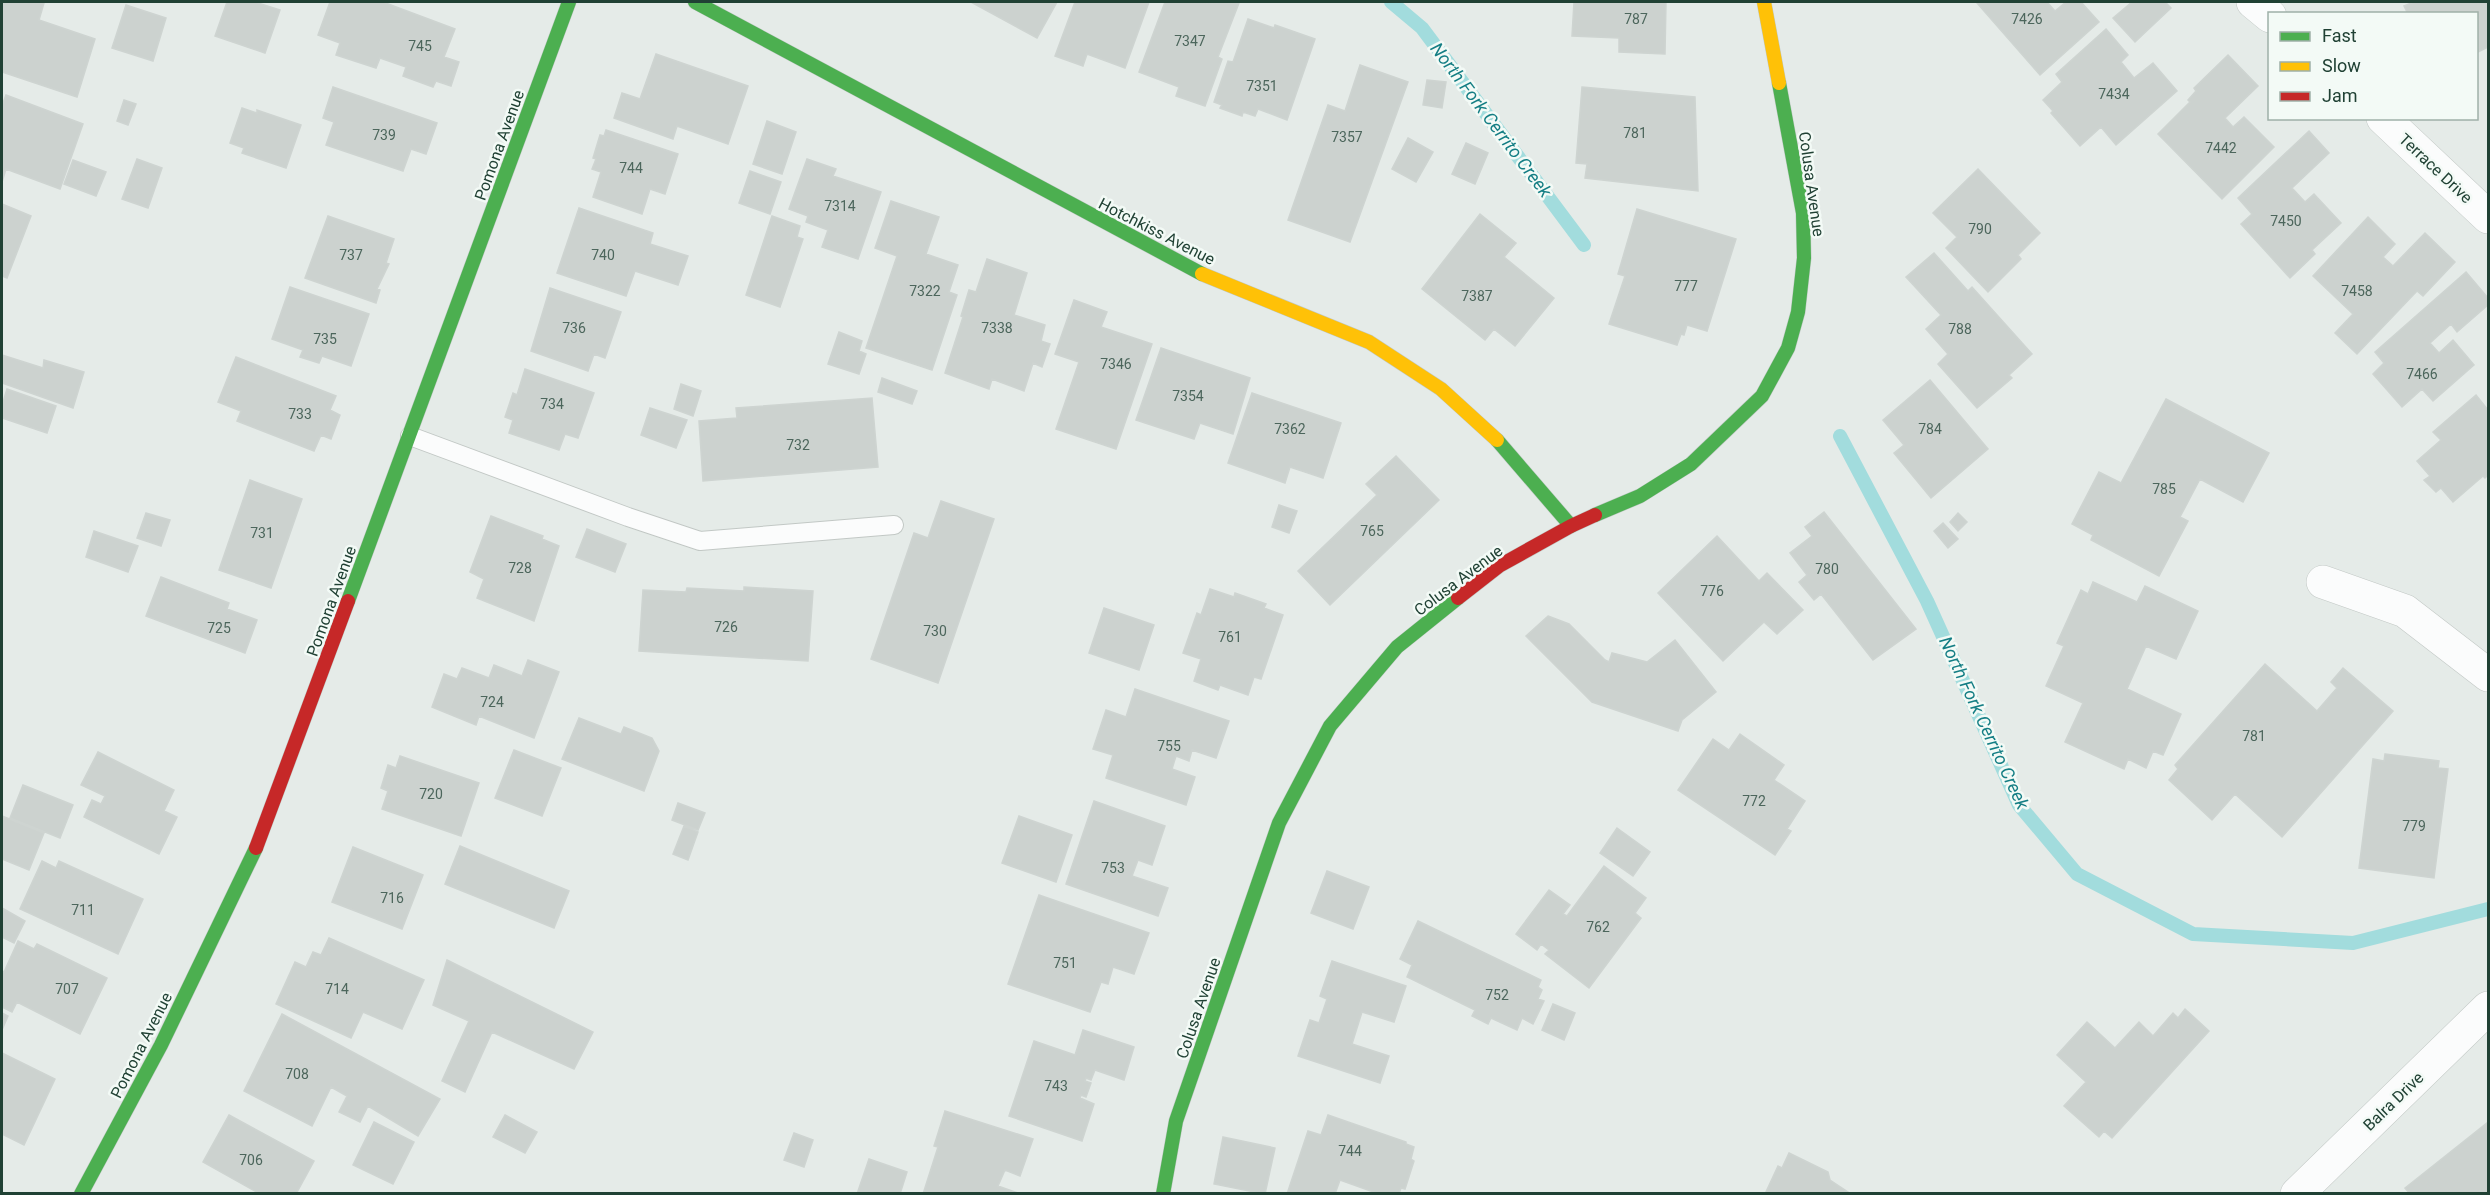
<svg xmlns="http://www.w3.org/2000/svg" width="2490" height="1195" font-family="Roboto,sans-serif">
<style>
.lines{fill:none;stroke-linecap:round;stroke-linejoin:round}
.stream{stroke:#a2dcdd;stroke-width:14}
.building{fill:#ccd2cf;stroke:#ced4d1;stroke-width:1.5}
.lane-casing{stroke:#c2c8c5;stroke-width:20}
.street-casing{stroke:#c2c8c5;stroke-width:34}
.fast-casing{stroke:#c0c9c5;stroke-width:15}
.slow-casing{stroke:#c0c9c5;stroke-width:15}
.jam-casing{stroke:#c0c9c5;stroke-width:15}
.lane{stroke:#fbfcfc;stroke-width:18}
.street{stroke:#fbfcfc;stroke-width:33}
.fast{stroke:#4caf50;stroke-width:14}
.slow{stroke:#ffc107;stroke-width:14}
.jam{stroke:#c62828;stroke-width:14}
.labels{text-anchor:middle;stroke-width:5;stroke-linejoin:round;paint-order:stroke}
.number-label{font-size:14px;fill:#4c665c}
.street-label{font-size:16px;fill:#204134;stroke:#f3faf6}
.water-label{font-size:18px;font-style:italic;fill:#147e84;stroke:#f3faf6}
</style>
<rect width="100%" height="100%" fill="#e5ebe8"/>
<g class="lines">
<path class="stream" d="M 1391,2 L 1422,28 L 1584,245
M 1840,436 L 1927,601 L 2019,805 L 2077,874 L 2193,934 L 2353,943 L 2488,909"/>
</g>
<path class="building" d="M 2,2 L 44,3 L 39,20 L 95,39 L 77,97 L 2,72 Z
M 227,2 L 255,2 L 280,10 L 265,53 L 215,36 Z
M 330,2 L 383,2 L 455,29 L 444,57 L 459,62 L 451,86 L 436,81 L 433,87 L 403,76 L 406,67 L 380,58 L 376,68 L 336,55 L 340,43 L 318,35 Z
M 971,2 L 1057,2 L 1037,38 Z
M 1075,2 L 1149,2 L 1125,68 L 1087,54 L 1083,66 L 1055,56 Z
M 1165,2 L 1239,3 L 1218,57 L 1222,59 L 1205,106 L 1176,96 L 1179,87 L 1139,72 Z
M 1574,2 L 1666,2 L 1665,54 L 1619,52 L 1619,38 L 1572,36 Z
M 1979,2 L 2047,2 L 2055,11 L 2066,2 L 2081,2 L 2099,22 L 2040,75 L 1977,3 Z
M 2132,2 L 2165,2 L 2171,8 L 2135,42 L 2113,18 Z
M 2414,2 L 2488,2 L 2488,47 L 2476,53 L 2476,14 L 2408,14 L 2404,6 Z
M 126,5 L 166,18 L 153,61 L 112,48 Z
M 1248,19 L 1274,28 L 1275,25 L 1315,39 L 1287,120 L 1258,109 L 1255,116 L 1243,112 L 1242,116 L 1220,108 L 1222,105 L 1214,102 L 1228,61 L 1233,62 Z
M 2106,29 L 2128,55 L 2121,62 L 2134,78 L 2153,63 L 2177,91 L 2116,145 L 2101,127 L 2080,146 L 2051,113 L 2053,111 L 2043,100 L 2062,82 L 2056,74 Z
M 656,54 L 748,86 L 728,144 L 677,126 L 673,139 L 614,118 L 622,93 L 640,99 Z
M 2228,55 L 2258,86 L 2225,118 L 2233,127 L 2244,117 L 2274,147 L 2222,199 L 2158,134 L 2190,102 L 2188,100 L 2196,91 L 2194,88 Z
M 1360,65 L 1408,82 L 1350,242 L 1288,220 L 1328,105 L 1345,111 Z
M 1427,80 L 1446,82 L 1442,108 L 1423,105 Z
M 333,87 L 437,123 L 426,154 L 411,149 L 403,171 L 326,145 L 334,122 L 323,118 Z
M 1582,87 L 1695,97 L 1698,191 L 1585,178 L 1587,164 L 1576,163 Z
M 6,95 L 83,124 L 60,189 L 6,169 L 2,182 L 2,102 L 3,103 Z
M 124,100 L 136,104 L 128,125 L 117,121 Z
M 242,108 L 257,113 L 257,110 L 301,125 L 286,168 L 242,153 L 244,148 L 230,143 Z
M 767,121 L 796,132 L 782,174 L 753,164 Z
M 606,130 L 678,154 L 665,194 L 650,189 L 642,214 L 593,197 L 601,172 L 592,169 L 596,159 L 593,158 L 600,135 L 604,136 Z
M 2309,131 L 2329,153 L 2292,188 L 2305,202 L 2314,194 L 2341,223 L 2312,250 L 2315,254 L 2290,278 L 2241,224 L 2252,214 L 2238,198 Z
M 1408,138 L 1433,152 L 1416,182 L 1392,169 Z
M 1466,143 L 1488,153 L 1475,184 L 1452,174 Z
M 137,159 L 162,168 L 148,208 L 122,199 Z
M 807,159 L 836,169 L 833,176 L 881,192 L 858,259 L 822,247 L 828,230 L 806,222 L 808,216 L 789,209 Z
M 73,160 L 106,172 L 96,196 L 64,184 Z
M 1978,169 L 2040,233 L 2018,255 L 2021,259 L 1988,292 L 1946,248 L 1957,237 L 1933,213 Z
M 750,171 L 781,182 L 770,214 L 739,203 Z
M 891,201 L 939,217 L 926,254 L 958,265 L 949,292 L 957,295 L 932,370 L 866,348 L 897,256 L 875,248 Z
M 2,204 L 31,216 L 7,278 L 2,276 Z
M 579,208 L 653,233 L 650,244 L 688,256 L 678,285 L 635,271 L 626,296 L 557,273 Z
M 1637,209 L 1736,239 L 1707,331 L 1687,325 L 1684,335 L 1681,334 L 1677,345 L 1609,324 L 1625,276 L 1618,274 Z
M 1480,214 L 1516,243 L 1504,257 L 1554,298 L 1515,346 L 1494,329 L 1485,340 L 1422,289 Z
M 328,216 L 394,239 L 386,263 L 389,264 L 377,289 L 380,290 L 376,303 L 305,278 Z
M 772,216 L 800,226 L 797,237 L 803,239 L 780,307 L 746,295 Z
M 2368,217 L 2395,244 L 2383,257 L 2393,266 L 2425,233 L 2455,262 L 2423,296 L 2417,291 L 2357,354 L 2335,333 L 2353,314 L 2313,276 Z
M 1934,253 L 1968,291 L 1972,287 L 2032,354 L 2009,375 L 2012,378 L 1977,408 L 1938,364 L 1948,354 L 1926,329 L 1941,315 L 1906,277 Z
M 987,259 L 1027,273 L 1014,315 L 1045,325 L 1041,341 L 1050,344 L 1042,367 L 1033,363 L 1024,391 L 992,379 L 989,389 L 945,373 L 963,317 L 961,316 L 969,290 L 976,292 Z
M 2466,272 L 2488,298 L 2488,305 L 2457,332 L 2451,324 L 2430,343 L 2439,353 L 2453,340 L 2474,365 L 2433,401 L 2422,389 L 2402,407 L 2373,374 L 2384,363 L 2375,352 Z
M 290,287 L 369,314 L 351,366 L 322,356 L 319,363 L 300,357 L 303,350 L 272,339 Z
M 550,288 L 621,312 L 605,358 L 594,354 L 588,371 L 531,351 Z
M 1074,300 L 1107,312 L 1101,327 L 1152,344 L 1116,449 L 1056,429 L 1079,362 L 1055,354 Z
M 839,332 L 862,341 L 859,351 L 866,354 L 859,374 L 828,364 Z
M 1161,348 L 1250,378 L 1233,434 L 1200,423 L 1194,439 L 1136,420 Z
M 2,355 L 43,368 L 44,360 L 84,372 L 73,408 L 2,383 Z
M 236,357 L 336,396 L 330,410 L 340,415 L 331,439 L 321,435 L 314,451 L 237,421 L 241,411 L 218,402 Z
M 525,369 L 594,393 L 578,438 L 565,434 L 559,450 L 509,433 L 513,420 L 505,417 L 513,393 L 517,395 Z
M 882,378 L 917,391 L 912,404 L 878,392 Z
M 1930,380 L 1988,449 L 1931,498 L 1894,453 L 1904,445 L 1883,420 Z
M 681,384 L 701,391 L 693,416 L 674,409 Z
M 7,389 L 56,406 L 47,433 L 2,418 L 2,405 Z
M 1252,393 L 1341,423 L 1323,478 L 1290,467 L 1285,483 L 1228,463 Z
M 2476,395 L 2488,410 L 2488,475 L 2485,478 L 2483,476 L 2453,502 L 2441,488 L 2436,492 L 2424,480 L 2430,476 L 2417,461 L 2441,440 L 2433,432 Z
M 872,398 L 878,467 L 703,481 L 699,421 L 737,418 L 736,408 Z
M 2166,399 L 2269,453 L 2243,502 L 2200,479 L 2180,517 L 2188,521 L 2159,576 L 2091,540 L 2093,535 L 2072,524 L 2099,472 L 2121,483 Z
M 650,408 L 687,420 L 676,448 L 641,435 Z
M 1396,456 L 1439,500 L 1330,605 L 1298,571 L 1377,495 L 1366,484 Z
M 250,480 L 302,499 L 271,588 L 219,570 Z
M 941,501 L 994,519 L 938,683 L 871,659 L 914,533 L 928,538 Z
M 1279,505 L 1297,511 L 1289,533 L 1272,527 Z
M 1824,512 L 1916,629 L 1873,660 L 1821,594 L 1814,600 L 1799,582 L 1807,575 L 1790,553 L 1812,536 L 1805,527 Z
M 146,513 L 170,520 L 161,546 L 137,538 Z
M 1958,513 L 1967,522 L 1958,531 L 1950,522 Z
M 491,516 L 543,536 L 542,539 L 559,546 L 534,621 L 477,598 L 484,579 L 470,572 Z
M 1943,523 L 1958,539 L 1948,548 L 1934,531 Z
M 587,529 L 626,544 L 615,572 L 576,557 Z
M 94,531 L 138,546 L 128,572 L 86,557 Z
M 1717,536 L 1759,581 L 1767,573 L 1803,610 L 1777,634 L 1764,622 L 1723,661 L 1658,593 Z
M 161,577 L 229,603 L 227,609 L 257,620 L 245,653 L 146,616 Z
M 2093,582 L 2137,602 L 2145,586 L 2198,611 L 2176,659 L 2146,646 L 2127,689 L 2181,714 L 2163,755 L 2153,751 L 2146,768 L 2128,759 L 2124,769 L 2065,742 L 2083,703 L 2046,686 L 2064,646 L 2057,643 L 2081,590 L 2088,594 Z
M 744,587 L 813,591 L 808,661 L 639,651 L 643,590 L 686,592 L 687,588 L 744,591 Z
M 1210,589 L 1234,597 L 1235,593 L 1266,604 L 1264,608 L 1283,615 L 1261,679 L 1254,677 L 1248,695 L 1220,685 L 1218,690 L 1194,681 L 1201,659 L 1183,653 L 1197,613 L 1201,615 Z
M 1104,608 L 1154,625 L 1139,670 L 1089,653 Z
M 1548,616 L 1569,624 L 1605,660 L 1609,662 L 1612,653 L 1647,662 L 1675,640 L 1716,692 L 1682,720 L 1678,731 L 1592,702 L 1526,636 Z
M 528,660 L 559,672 L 534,738 L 479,716 L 476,725 L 432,707 L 444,674 L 457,679 L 462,668 L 489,678 L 494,665 L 522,676 Z
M 2265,664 L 2317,711 L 2337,688 L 2331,682 L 2343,668 L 2393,711 L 2282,837 L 2235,794 L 2212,820 L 2169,780 L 2178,769 L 2175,765 Z
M 1135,689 L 1229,721 L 1216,758 L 1192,750 L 1189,761 L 1176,756 L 1172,769 L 1195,777 L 1186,805 L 1106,778 L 1113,755 L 1093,749 L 1106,710 L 1126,717 Z
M 579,718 L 621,734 L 624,727 L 652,738 L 659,751 L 644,791 L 562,759 Z
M 1740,734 L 1784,765 L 1774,780 L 1805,801 L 1787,829 L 1791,831 L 1775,855 L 1678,790 L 1713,739 L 1729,750 Z
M 514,750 L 561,768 L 542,816 L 495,798 Z
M 98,752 L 174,790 L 164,811 L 177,817 L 159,854 L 84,817 L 92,800 L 101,804 L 105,796 L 81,785 Z
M 2385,754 L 2439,761 L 2438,768 L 2448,769 L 2434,878 L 2359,868 L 2373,759 L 2384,761 Z
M 400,756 L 479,783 L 461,836 L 382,809 L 388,791 L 381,788 L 388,765 L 396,768 Z
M 23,785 L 73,805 L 60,838 L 10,818 Z
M 1094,801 L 1165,826 L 1152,865 L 1138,860 L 1132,876 L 1168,888 L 1158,916 L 1066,884 Z
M 678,803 L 705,813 L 698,830 L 672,820 Z
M 2,816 L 44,833 L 29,870 L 2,859 Z
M 1019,816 L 1072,835 L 1056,882 L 1002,863 Z
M 684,826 L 698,832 L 688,860 L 673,854 Z
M 1617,828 L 1650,852 L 1633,876 L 1600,853 Z
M 460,846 L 569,891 L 554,928 L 445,884 Z
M 353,847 L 423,875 L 402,929 L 332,902 Z
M 42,861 L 56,868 L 59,861 L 143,899 L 118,954 L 20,909 Z
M 1604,866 L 1646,898 L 1635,913 L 1641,918 L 1589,988 L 1545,954 L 1549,950 L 1541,944 L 1537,950 L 1516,934 L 1549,890 L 1570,905 L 1563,914 L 1567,916 Z
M 1327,871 L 1369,887 L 1353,929 L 1311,913 Z
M 1039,895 L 1149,933 L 1134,974 L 1113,967 L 1108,984 L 1101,982 L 1090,1012 L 1008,984 Z
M 2,908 L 25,921 L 14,943 L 2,937 Z
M 1418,921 L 1541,980 L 1538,987 L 1542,990 L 1538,999 L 1544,1001 L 1533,1024 L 1522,1018 L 1517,1030 L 1491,1018 L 1488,1024 L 1472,1016 L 1475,1010 L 1407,977 L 1412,965 L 1400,959 Z
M 329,938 L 424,980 L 402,1029 L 363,1012 L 351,1038 L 276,1004 L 295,962 L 306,967 L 313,952 L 321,955 Z
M 18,941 L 34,949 L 37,944 L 107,978 L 80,1034 L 17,1002 L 12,1012 L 2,1007 L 2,971 L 4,972 Z
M 447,960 L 593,1032 L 574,1069 L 492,1032 L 465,1092 L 442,1081 L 469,1021 L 433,1005 Z
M 1332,961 L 1406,986 L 1394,1022 L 1362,1012 L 1352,1044 L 1389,1056 L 1380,1083 L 1298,1056 L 1310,1020 L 1319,1023 L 1327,999 L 1320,996 Z
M 1553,1004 L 1575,1013 L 1564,1040 L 1542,1030 Z
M 2185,1009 L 2209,1031 L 2112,1138 L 2104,1131 L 2099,1137 L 2064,1106 L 2086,1082 L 2057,1055 L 2087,1022 L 2115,1048 L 2139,1022 L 2153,1036 L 2173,1013 L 2178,1018 Z
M 2,1013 L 8,1016 L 2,1030 Z
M 282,1014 L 440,1099 L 418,1136 L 368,1106 L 360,1122 L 339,1112 L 347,1096 L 331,1087 L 312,1126 L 244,1091 Z
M 1083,1030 L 1134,1047 L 1124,1080 L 1095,1070 L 1091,1080 L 1086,1078 L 1085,1081 L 1091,1083 L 1086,1097 L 1081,1095 L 1080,1098 L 1094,1104 L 1082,1141 L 1009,1116 L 1034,1041 L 1075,1055 Z
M 2,1053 L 55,1079 L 24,1145 L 2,1134 Z
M 945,1111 L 1033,1139 L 1020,1176 L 1005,1170 L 998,1186 L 1021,1194 L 923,1194 L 938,1147 L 934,1146 Z
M 229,1115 L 314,1161 L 296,1194 L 260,1194 L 203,1162 Z
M 505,1115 L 537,1132 L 525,1153 L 493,1137 Z
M 1328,1115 L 1406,1142 L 1406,1144 L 1414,1147 L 1411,1159 L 1414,1161 L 1405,1189 L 1401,1188 L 1399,1194 L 1379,1194 L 1340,1180 L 1335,1194 L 1287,1194 L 1308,1131 L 1321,1135 Z
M 374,1122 L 414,1142 L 393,1184 L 353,1165 Z
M 2487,1123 L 2488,1125 L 2488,1194 L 2410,1194 L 2405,1188 Z
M 794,1133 L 813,1140 L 804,1167 L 784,1160 Z
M 1223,1137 L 1275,1148 L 1265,1194 L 1214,1184 Z
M 1789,1153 L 1828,1172 L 1830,1180 L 1851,1194 L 1765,1194 L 1778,1166 L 1782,1168 Z
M 869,1159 L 907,1172 L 900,1194 L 857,1194 Z"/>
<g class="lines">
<g class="lane-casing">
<path id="lane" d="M 410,436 L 628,517 L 700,541 L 894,525"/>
</g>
<g class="street-casing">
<path id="street" d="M 2253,2 L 2270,16
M 2383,118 L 2488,217
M 2323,582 L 2405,611 L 2488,675
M 2297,1194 L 2488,1008"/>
</g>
<g class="fast-casing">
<path id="fast" d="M 695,2 L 1202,274
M 1497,440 L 1571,526
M 1595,515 L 1640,496 L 1691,464 L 1762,396 L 1788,348 L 1798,312 L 1804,258 L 1803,213 L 1779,83
M 348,601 L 569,2
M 81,1194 L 161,1045 L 256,848
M 1163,1194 L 1176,1121 L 1279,823 L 1330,726 L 1397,647 L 1458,598"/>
</g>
<g class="slow-casing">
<path id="slow" d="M 1764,2 L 1779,83
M 1202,274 L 1369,342 L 1441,389 L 1497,440"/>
</g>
<g class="jam-casing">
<path id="jam" d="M 1458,598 L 1499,566 L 1571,526 L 1595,515
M 256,848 L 348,601"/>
</g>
<use href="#lane" class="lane"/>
<use href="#street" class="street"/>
<use href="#fast" class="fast"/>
<use href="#slow" class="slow"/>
<use href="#jam" class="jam"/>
</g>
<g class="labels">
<g class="number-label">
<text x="1636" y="24">787</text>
<text x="2027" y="24">7426</text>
<text x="1190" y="46">7347</text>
<text x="420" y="51">745</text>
<text x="1262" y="91">7351</text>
<text x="2114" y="99">7434</text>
<text x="1635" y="138">781</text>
<text x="384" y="140">739</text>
<text x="1347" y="142">7357</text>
<text x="2221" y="153">7442</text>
<text x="631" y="173">744</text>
<text x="840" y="211">7314</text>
<text x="2286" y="226">7450</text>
<text x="1980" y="234">790</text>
<text x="351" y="260">737</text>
<text x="603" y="260">740</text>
<text x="1686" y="291">777</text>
<text x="925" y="296">7322</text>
<text x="2357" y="296">7458</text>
<text x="1477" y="301">7387</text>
<text x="574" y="333">736</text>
<text x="997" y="333">7338</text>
<text x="1960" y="334">788</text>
<text x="325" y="344">735</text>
<text x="1116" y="369">7346</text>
<text x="2422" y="379">7466</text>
<text x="1188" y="401">7354</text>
<text x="552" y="409">734</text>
<text x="300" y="419">733</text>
<text x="1290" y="434">7362</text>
<text x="1930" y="434">784</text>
<text x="798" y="450">732</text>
<text x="2164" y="494">785</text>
<text x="1372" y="536">765</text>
<text x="262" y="538">731</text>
<text x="520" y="573">728</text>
<text x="1827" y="574">780</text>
<text x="1712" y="596">776</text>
<text x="726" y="632">726</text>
<text x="219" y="633">725</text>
<text x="935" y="636">730</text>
<text x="1230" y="642">761</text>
<text x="492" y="707">724</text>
<text x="2254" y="741">781</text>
<text x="1169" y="751">755</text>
<text x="431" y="799">720</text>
<text x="1754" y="806">772</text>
<text x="2414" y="831">779</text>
<text x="1113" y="873">753</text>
<text x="392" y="903">716</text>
<text x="83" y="915">711</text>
<text x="1598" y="932">762</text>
<text x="1065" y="968">751</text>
<text x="67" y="994">707</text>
<text x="337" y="994">714</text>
<text x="1497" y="1000">752</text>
<text x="297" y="1079">708</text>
<text x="1056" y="1091">743</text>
<text x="1350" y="1156">744</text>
<text x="251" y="1165">706</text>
</g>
<g class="street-label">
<text transform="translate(499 145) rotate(-70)" y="6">Pomona Avenue</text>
<text transform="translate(2436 168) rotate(43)" y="6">Terrace Drive</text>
<text transform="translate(1812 184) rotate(82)" y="6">Colusa Avenue</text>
<text transform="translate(1157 231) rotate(27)" y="6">Hotchkiss Avenue</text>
<text transform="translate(1458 580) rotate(-37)" y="6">Colusa Avenue</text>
<text transform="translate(331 601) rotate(-70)" y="6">Pomona Avenue</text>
<text transform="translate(1198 1008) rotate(-71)" y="6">Colusa Avenue</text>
<text transform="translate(141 1045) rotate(-63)" y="6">Pomona Avenue</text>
<text transform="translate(2393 1101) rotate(-44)" y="6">Balra Drive</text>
</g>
<g class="water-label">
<text transform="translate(1491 120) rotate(53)" y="6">North Fork Cerrito Creek</text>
<text transform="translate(1984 723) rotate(65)" y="6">North Fork Cerrito Creek</text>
</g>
</g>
<rect width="2490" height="1195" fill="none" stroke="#204134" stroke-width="6"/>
<rect x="2268" y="12" width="210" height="108" fill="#f3faf6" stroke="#9fb0a8" stroke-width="1.5"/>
<rect x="2280" y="32" width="30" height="9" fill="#4caf50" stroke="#9fb0a8" stroke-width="1.5"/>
<text x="2322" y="42" font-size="18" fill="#204134">Fast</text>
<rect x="2280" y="62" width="30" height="9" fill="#ffc107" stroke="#9fb0a8" stroke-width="1.5"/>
<text x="2322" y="72" font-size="18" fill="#204134">Slow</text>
<rect x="2280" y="92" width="30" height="9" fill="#c62828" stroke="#9fb0a8" stroke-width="1.5"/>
<text x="2322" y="102" font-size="18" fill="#204134">Jam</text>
</svg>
